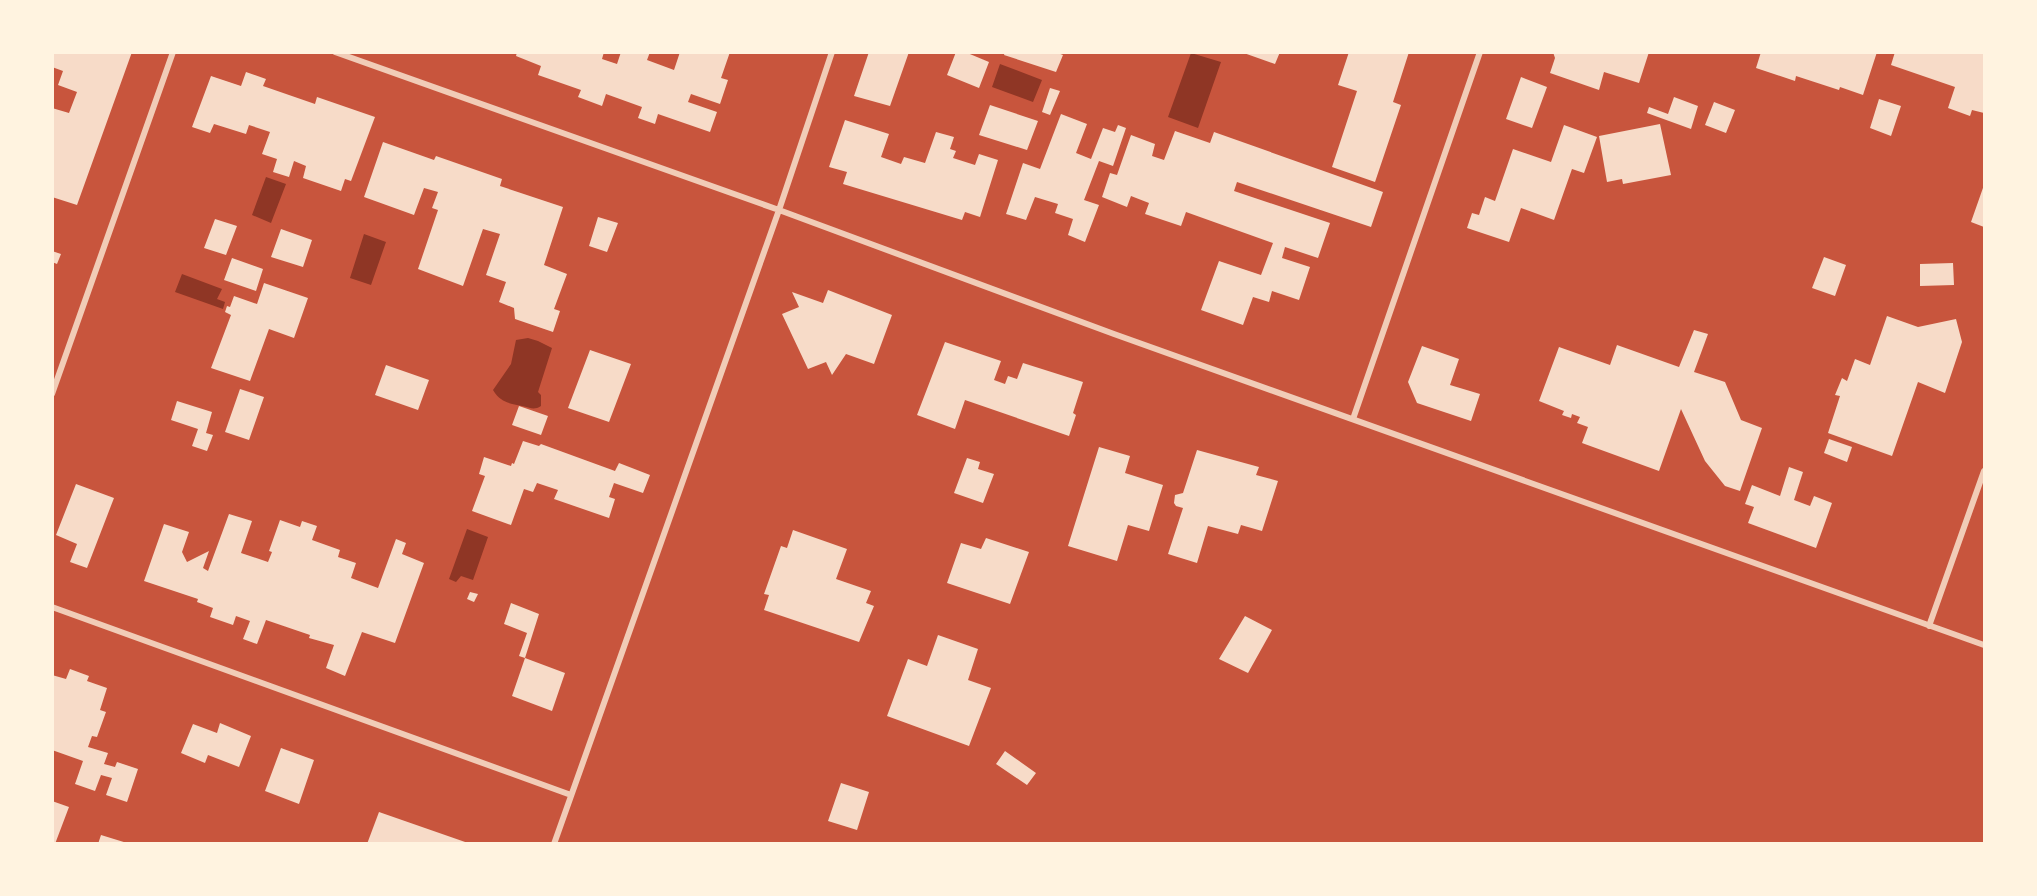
<svg xmlns="http://www.w3.org/2000/svg" width="2037" height="896" font-family="'Varela Round',sans-serif">
<style>
.water{fill:#8f3625}
.building{fill:#f7dbc8}
.lines{fill:none;stroke-linecap:round;stroke-linejoin:round}
.minor{stroke:#f1ccb7;stroke-width:6}
</style>
<rect width="100%" height="100%" fill="#c8553d"/>
<path class="water" d="M 1191,53 L 1221,62 L 1198,128 L 1168,117 Z
M 1000,64 L 1042,80 L 1033,102 L 992,87 Z
M 266,177 L 286,184 L 271,223 L 252,215 Z
M 364,234 L 386,242 L 371,285 L 350,278 Z
M 182,274 L 222,289 L 217,299 L 225,302 L 223,309 L 175,292 Z
M 528,338 L 538,341 L 552,348 L 538,392 L 541,395 L 541,406 C 533,411 530,407 522,406 C 509,403 501,403 493,390 L 511,364 L 516,340 Z
M 467,529 L 488,537 L 473,580 L 461,576 L 456,582 L 449,579 Z"/>
<path class="building" d="M 52,52 L 132,52 L 77,205 L 52,197 L 52,108 L 69,113 L 77,92 L 58,85 L 63,71 L 52,67 Z
M 517,52 L 604,52 L 602,59 L 617,64 L 621,52 L 650,52 L 647,60 L 674,70 L 680,52 L 730,52 L 721,78 L 728,80 L 720,104 L 691,94 L 688,102 L 717,112 L 710,132 L 658,114 L 655,124 L 638,118 L 642,107 L 606,94 L 602,106 L 578,97 L 581,90 L 538,75 L 541,66 L 516,56 Z
M 869,52 L 909,52 L 890,106 L 854,96 Z
M 956,52 L 965,52 L 989,62 L 979,88 L 947,75 Z
M 1005,52 L 1055,52 L 1063,55 L 1056,72 L 1004,55 Z
M 1241,52 L 1280,52 L 1275,64 Z
M 1349,52 L 1409,52 L 1393,102 L 1401,105 L 1375,182 L 1332,167 L 1357,91 L 1338,85 Z
M 1553,52 L 1649,52 L 1639,83 L 1604,72 L 1599,90 L 1550,73 L 1555,58 Z
M 1761,52 L 1877,52 L 1863,95 L 1840,87 L 1839,90 L 1796,76 L 1795,81 L 1756,68 Z
M 1895,52 L 1984,52 L 1984,113 L 1972,110 L 1970,116 L 1948,108 L 1955,87 L 1891,65 Z
M 246,72 L 266,79 L 263,86 L 315,104 L 317,97 L 375,117 L 351,181 L 345,179 L 341,191 L 303,178 L 306,166 L 294,161 L 289,177 L 273,172 L 277,159 L 262,154 L 270,132 L 249,125 L 246,134 L 214,124 L 210,133 L 192,127 L 211,76 L 241,86 Z
M 1521,77 L 1547,87 L 1532,128 L 1506,119 Z
M 1050,88 L 1060,91 L 1050,115 L 1042,112 Z
M 1674,97 L 1698,106 L 1691,129 L 1647,113 L 1649,107 L 1668,114 Z
M 1879,99 L 1901,106 L 1891,136 L 1870,128 Z
M 1714,102 L 1735,110 L 1726,133 L 1705,125 Z
M 990,105 L 1038,121 L 1027,150 L 979,135 Z
M 1061,114 L 1087,124 L 1076,153 L 1091,159 L 1103,128 L 1115,132 L 1118,125 L 1126,128 L 1113,166 L 1099,161 L 1084,200 L 1099,205 L 1085,242 L 1068,235 L 1073,219 L 1055,213 L 1058,204 L 1035,197 L 1026,220 L 1006,214 L 1023,163 L 1040,169 Z
M 845,120 L 889,134 L 881,157 L 901,164 L 904,157 L 925,163 L 936,132 L 954,137 L 950,149 L 956,151 L 953,158 L 975,165 L 979,154 L 998,160 L 980,217 L 965,212 L 962,220 L 843,184 L 847,172 L 829,167 Z
M 1660,124 L 1671,175 L 1623,184 L 1622,179 L 1607,182 L 1599,136 Z
M 1564,125 L 1597,137 L 1584,173 L 1572,169 L 1554,220 L 1521,208 L 1509,242 L 1467,228 L 1472,213 L 1479,215 L 1485,197 L 1495,201 L 1513,149 L 1551,162 Z
M 1175,131 L 1210,143 L 1214,132 L 1383,192 L 1371,227 L 1237,182 L 1234,191 L 1330,223 L 1318,258 L 1285,247 L 1282,258 L 1310,267 L 1299,300 L 1272,291 L 1269,302 L 1253,297 L 1243,325 L 1201,310 L 1219,261 L 1261,275 L 1273,243 L 1186,212 L 1181,226 L 1145,214 L 1149,203 L 1131,196 L 1127,207 L 1102,197 L 1110,173 L 1117,175 L 1131,135 L 1155,144 L 1152,156 L 1164,160 Z
M 383,142 L 434,160 L 436,156 L 502,179 L 500,186 L 563,207 L 544,265 L 567,274 L 554,309 L 560,311 L 553,332 L 515,319 L 514,308 L 499,302 L 506,282 L 486,275 L 500,234 L 483,229 L 463,286 L 418,269 L 438,210 L 432,208 L 438,192 L 424,188 L 414,215 L 364,197 Z
M 1984,185 L 1984,227 L 1971,222 Z
M 598,217 L 618,223 L 607,252 L 589,246 Z
M 215,219 L 237,226 L 226,255 L 204,248 Z
M 281,229 L 312,240 L 303,267 L 271,257 Z
M 52,251 L 61,254 L 57,264 L 52,262 Z
M 1824,257 L 1846,265 L 1835,296 L 1812,288 Z
M 232,258 L 263,269 L 256,291 L 224,280 Z
M 1953,263 L 1954,285 L 1920,286 L 1920,264 Z
M 264,283 L 308,298 L 294,338 L 269,329 L 250,381 L 211,368 L 231,315 L 225,312 L 227,306 L 230,307 L 234,296 L 257,304 Z
M 828,290 L 892,315 L 874,364 L 846,354 L 832,375 L 826,362 L 808,369 L 782,314 L 799,307 L 792,292 L 823,303 Z
M 1887,316 L 1918,327 L 1956,319 L 1962,342 L 1945,393 L 1918,382 L 1892,456 L 1828,433 L 1840,396 L 1835,395 L 1842,378 L 1847,381 L 1855,359 L 1870,365 Z
M 1694,330 L 1708,334 L 1694,372 L 1725,382 L 1741,420 L 1762,428 L 1740,491 L 1725,486 L 1705,461 L 1681,409 L 1659,471 L 1582,443 L 1588,427 L 1577,423 L 1580,417 L 1572,414 L 1571,418 L 1562,415 L 1564,411 L 1539,401 L 1559,347 L 1610,365 L 1617,345 L 1679,367 Z
M 945,342 L 1001,361 L 994,380 L 1005,384 L 1008,376 L 1017,379 L 1023,363 L 1083,382 L 1073,413 L 1076,415 L 1069,436 L 965,400 L 955,429 L 917,415 Z
M 1422,346 L 1459,359 L 1450,385 L 1480,394 L 1471,421 L 1417,403 L 1408,382 Z
M 590,350 L 631,364 L 609,422 L 568,408 Z
M 386,365 L 429,380 L 418,410 L 375,395 Z
M 240,389 L 264,397 L 249,440 L 225,432 Z
M 177,401 L 212,412 L 206,433 L 213,435 L 207,451 L 192,446 L 198,429 L 171,420 Z
M 519,406 L 548,416 L 541,435 L 512,425 Z
M 1829,439 L 1852,447 L 1847,462 L 1824,453 Z
M 523,441 L 539,446 L 541,444 L 615,471 L 619,463 L 650,475 L 643,493 L 614,483 L 609,497 L 615,499 L 609,518 L 554,499 L 558,490 L 537,483 L 533,492 L 524,489 L 511,525 L 472,511 L 485,476 L 479,474 L 484,457 L 511,466 L 512,463 L 514,464 Z
M 1099,447 L 1130,456 L 1125,473 L 1163,485 L 1149,531 L 1128,525 L 1117,561 L 1068,546 Z
M 1197,450 L 1259,467 L 1256,475 L 1278,481 L 1262,531 L 1241,525 L 1238,534 L 1208,526 L 1197,563 L 1168,554 L 1183,508 L 1176,506 L 1174,503 L 1175,495 L 1183,493 Z
M 967,458 L 980,462 L 978,469 L 994,474 L 983,503 L 954,493 Z
M 1789,467 L 1803,472 L 1794,500 L 1810,506 L 1814,496 L 1832,503 L 1816,548 L 1748,523 L 1754,507 L 1745,504 L 1752,485 L 1780,496 Z
M 76,484 L 114,498 L 87,568 L 70,562 L 77,544 L 56,535 Z
M 229,514 L 252,521 L 241,553 L 268,562 L 272,552 L 269,551 L 280,520 L 300,527 L 302,521 L 317,526 L 312,540 L 340,550 L 338,557 L 356,563 L 351,578 L 378,588 L 396,539 L 406,543 L 402,554 L 424,563 L 395,643 L 362,632 L 345,676 L 326,668 L 334,645 L 309,638 L 310,635 L 266,620 L 257,644 L 243,639 L 250,621 L 236,616 L 233,625 L 210,617 L 213,608 L 197,602 L 198,599 L 144,581 L 164,524 L 189,532 L 182,552 L 187,562 L 209,551 L 203,568 L 208,571 Z
M 793,530 L 847,549 L 836,579 L 871,591 L 866,603 L 874,606 L 859,642 L 764,610 L 769,595 L 764,594 L 781,546 L 787,548 Z
M 986,538 L 1029,552 L 1010,604 L 947,583 L 961,543 L 981,549 Z
M 470,592 L 478,594 L 474,602 L 467,599 Z
M 511,603 L 539,614 L 525,658 L 519,656 L 527,633 L 504,624 Z
M 1245,616 L 1272,630 L 1248,673 L 1219,659 Z
M 938,635 L 978,649 L 968,680 L 991,688 L 969,746 L 887,716 L 908,659 L 927,666 Z
M 525,658 L 565,673 L 552,711 L 512,696 Z
M 70,669 L 89,676 L 87,681 L 107,688 L 100,710 L 106,712 L 97,737 L 92,736 L 88,747 L 108,753 L 104,764 L 115,767 L 117,762 L 138,769 L 127,802 L 106,795 L 112,778 L 101,775 L 95,791 L 75,784 L 83,761 L 52,750 L 52,675 L 66,679 Z
M 220,723 L 251,736 L 239,767 L 208,755 L 205,763 L 181,753 L 193,724 L 217,733 Z
M 281,748 L 314,760 L 299,804 L 265,791 Z
M 1005,751 L 1036,773 L 1027,785 L 996,764 Z
M 841,783 L 869,792 L 857,830 L 828,821 Z
M 52,801 L 69,807 L 55,844 L 52,844 Z
M 379,812 L 468,843 L 468,844 L 367,844 Z
M 101,835 L 127,843 L 127,844 L 98,844 Z"/>
<g class="lines">
<path class="minor" d="M 335,52 L 779,210 L 1114,334 L 1984,645
M 52,394 L 173,52
M 1353,419 L 1480,52
M 52,607 L 571,795
M 1929,626 L 1984,471
M 554,844 L 779,210 L 832,52"/>
</g>
<rect width="2037" height="896" fill="none" stroke="#fff3e0" stroke-width="108"/>
</svg>
